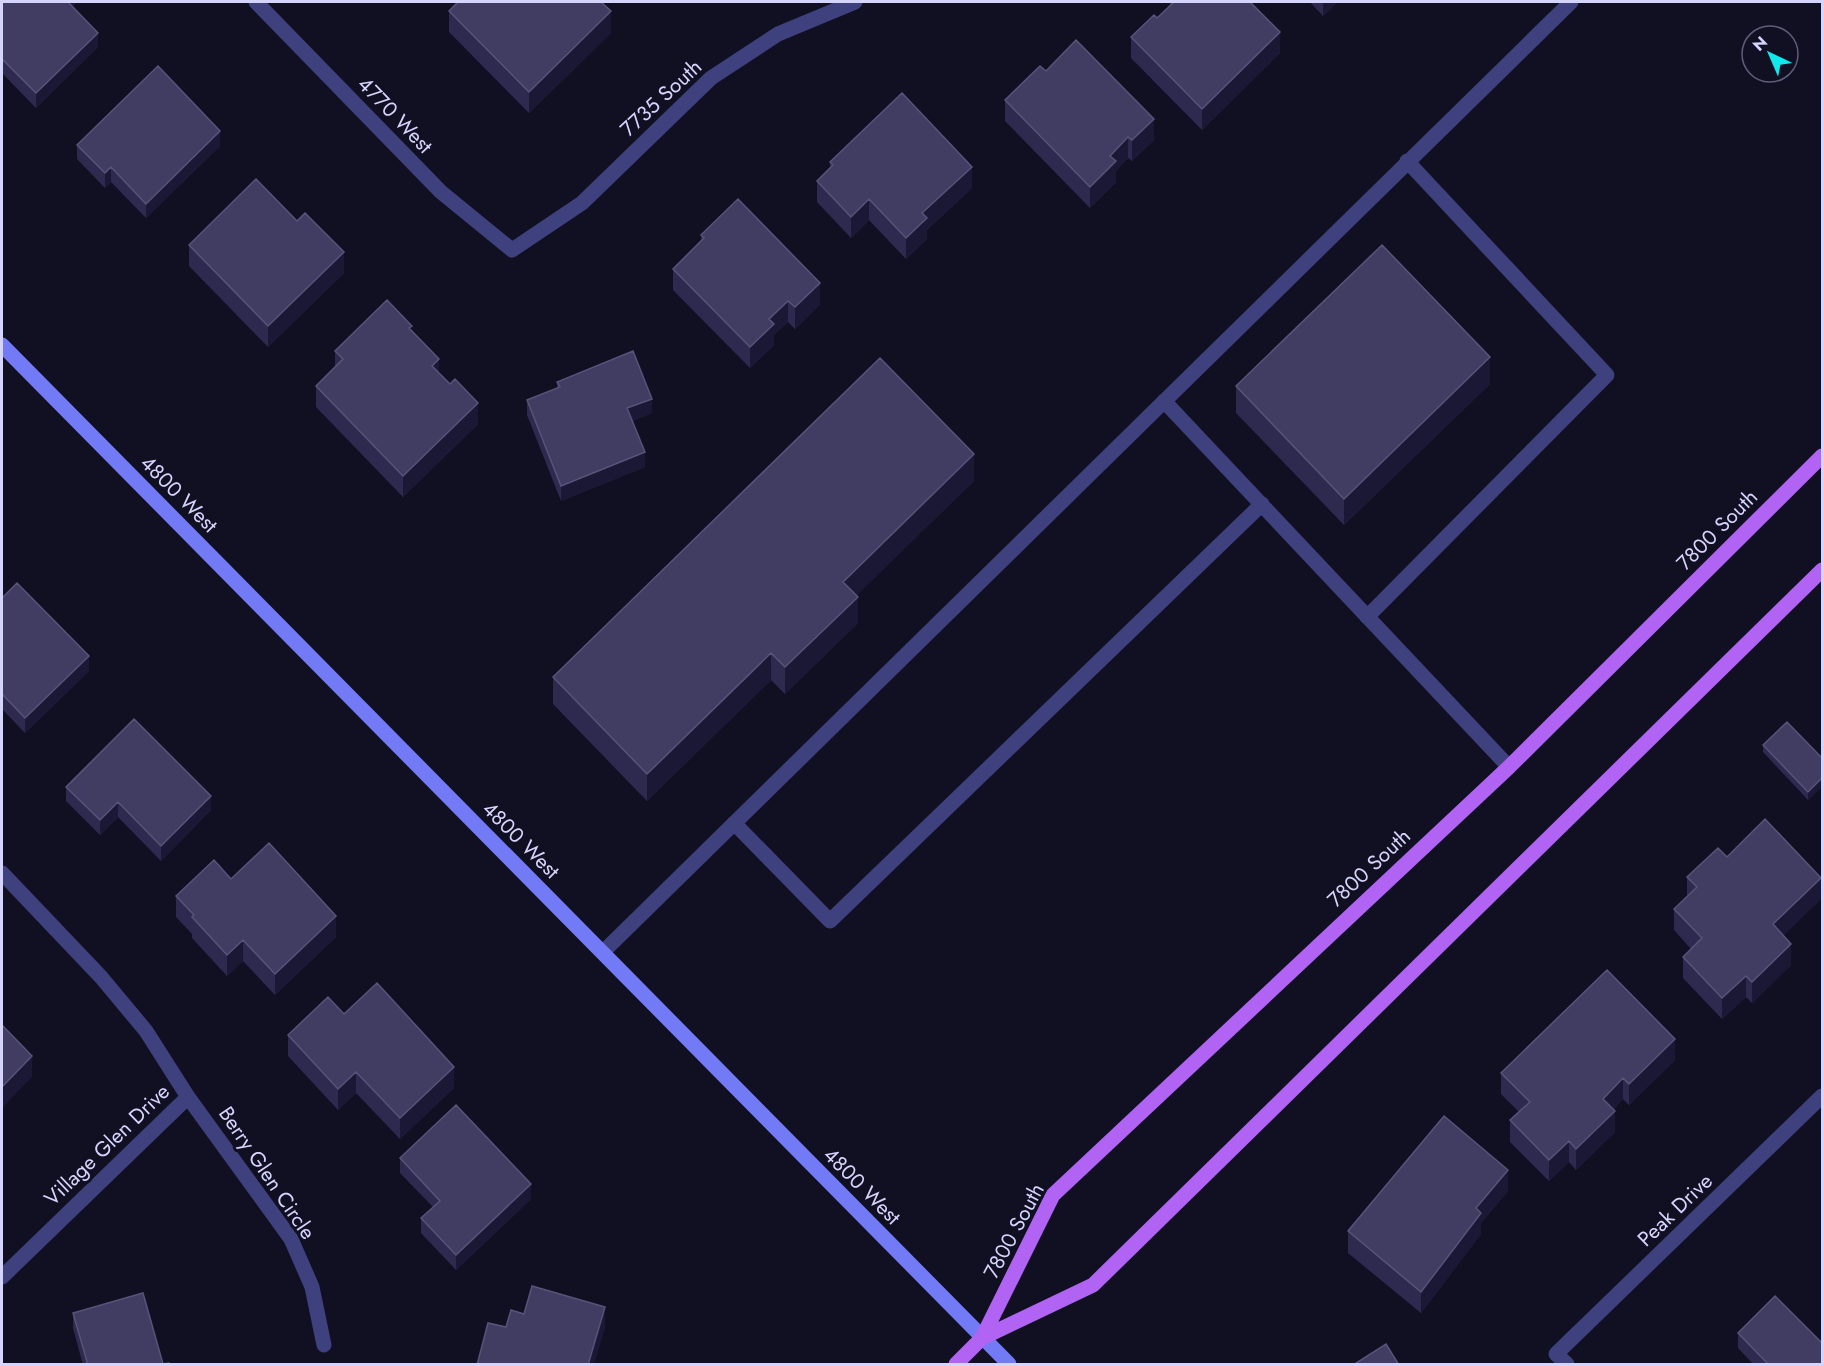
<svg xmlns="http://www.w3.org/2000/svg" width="1824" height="1366" font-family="Jost,sans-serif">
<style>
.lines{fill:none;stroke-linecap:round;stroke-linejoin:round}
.lane{stroke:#3e417e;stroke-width:15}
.street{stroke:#3e417e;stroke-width:15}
.secondary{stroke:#727af5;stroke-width:15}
.primary{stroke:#b163f4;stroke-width:15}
.wall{fill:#2e2a4f}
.shaded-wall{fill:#1b1836}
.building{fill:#403c62;stroke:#57547a;stroke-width:1.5}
.labels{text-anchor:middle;stroke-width:6;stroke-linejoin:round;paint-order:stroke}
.street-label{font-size:21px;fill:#d5d4fc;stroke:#111023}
</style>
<rect width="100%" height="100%" fill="#111023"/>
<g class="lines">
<path class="lane" d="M 1164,401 L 1509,767
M 1367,617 L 1607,375 L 1407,161
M 734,823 L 830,921 L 1262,504
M 603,952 L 1571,2"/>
<path class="street" d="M 256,2 L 441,192 L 512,250 L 582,203 L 711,78 L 778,34 L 855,2
M 2,873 L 101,977 L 146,1031 L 188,1097 L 291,1239 L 312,1287 L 324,1345
M 2,1277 L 188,1097
M 1567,1364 L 1556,1354 L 1822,1096"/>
<path class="secondary" d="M 2,345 L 1009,1364"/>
<path class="primary" d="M 982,1338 L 1093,1285 L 1822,570
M 956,1364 L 982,1338 L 1053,1195 L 1509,767 L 1822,456"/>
</g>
<path class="wall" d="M 2,2 L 77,2 L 73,6 L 98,47 L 36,108 L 2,73 Z
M 1170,2 L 1250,2 L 1280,53 L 1202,130 L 1131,58 L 1131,37 L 1157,18 L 1170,5 Z
M 1310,2 L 1337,2 L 1323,16 Z
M 449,11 L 611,33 L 529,113 L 449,32 Z
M 1046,71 L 1154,140 L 1132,161 L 1128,158 L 1116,171 L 1116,182 L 1090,208 L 1005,121 L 1005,100 Z
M 77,145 L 220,146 L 146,218 L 111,182 L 105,188 L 77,159 Z
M 830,162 L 972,188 L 927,230 L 927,239 L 906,259 L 869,220 L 851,238 L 817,202 L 817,181 L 830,168 Z
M 701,235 L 820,304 L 795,329 L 788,322 L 774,335 L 774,345 L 750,368 L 673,290 L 673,269 L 701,241 Z
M 189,245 L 344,273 L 268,347 L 189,266 Z
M 412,332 L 439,373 L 478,424 L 403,497 L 316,407 L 316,386 L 335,367 L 335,351 Z
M 557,382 L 652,413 L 632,421 L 645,467 L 561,501 L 527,415 L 527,400 L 557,388 Z
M 1490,384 L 1344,525 L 1236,413 L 1236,386 Z
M 974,481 L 856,595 L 858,623 L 785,694 L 771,680 L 647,801 L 553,704 L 553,677 Z
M 2,598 L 89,671 L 25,733 L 2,709 Z
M 1763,745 L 1822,758 L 1822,786 L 1808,800 L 1763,752 Z
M 66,787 L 211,810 L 161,861 L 118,817 L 100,835 L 66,801 Z
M 1727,857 L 1821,899 L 1783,935 L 1791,965 L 1752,1003 L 1746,997 L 1722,1019 L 1683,978 L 1683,957 L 1691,949 L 1674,930 L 1674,909 L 1687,896 L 1687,877 Z
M 231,879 L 336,937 L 275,995 L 243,961 L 227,976 L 192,938 L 192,934 L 176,917 L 176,896 Z
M 344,1014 L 454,1088 L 400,1139 L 356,1093 L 338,1110 L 288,1056 L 288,1035 Z
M 1675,1060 L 1629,1105 L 1623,1099 L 1614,1109 L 1615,1132 L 1576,1170 L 1569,1162 L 1549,1181 L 1510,1142 L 1510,1120 L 1519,1112 L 1501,1094 L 1501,1073 Z
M 400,1158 L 531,1199 L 456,1270 L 421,1233 L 421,1218 L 433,1207 L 400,1173 Z
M 1508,1191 L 1481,1223 L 1481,1234 L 1421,1313 L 1348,1253 L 1348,1231 Z
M 73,1313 L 163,1364 L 170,1365 L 83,1365 L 73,1328 Z
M 1738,1333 L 1821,1342 L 1822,1365 L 1754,1365 L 1738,1348 Z"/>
<path class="shaded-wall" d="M 65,2 L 77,2 L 65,13 Z
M 1323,2 L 1337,2 L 1323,16 Z
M 611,11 L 611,33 L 529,113 L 529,92 Z
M 1280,32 L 1280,53 L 1202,130 L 1202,109 Z
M 98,33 L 98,47 L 36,108 L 36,93 Z
M 1154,119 L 1154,140 L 1132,161 L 1132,140 Z
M 220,131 L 220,146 L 146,218 L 146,204 Z
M 1128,137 L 1128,158 L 1116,171 L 1116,182 L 1090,208 L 1090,187 L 1110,156 Z
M 111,167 L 111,182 L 105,188 L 105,173 Z
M 972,167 L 972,188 L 927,230 L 927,239 L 906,259 L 906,238 L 922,213 Z
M 869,199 L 869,220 L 851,238 L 851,217 Z
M 344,252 L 344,273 L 268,347 L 268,326 Z
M 820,283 L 820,304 L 795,329 L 795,307 Z
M 788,301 L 788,322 L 774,335 L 774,345 L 750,368 L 750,347 L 769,319 Z
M 1490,357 L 1490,384 L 1344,525 L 1344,499 Z
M 439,359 L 439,381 L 432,366 Z
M 652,399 L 652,413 L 627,423 L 627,408 Z
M 478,403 L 478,424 L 403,497 L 403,476 Z
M 645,452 L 645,467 L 561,501 L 561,486 Z
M 974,454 L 974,481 L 843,609 L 843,582 Z
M 858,597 L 858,623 L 785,694 L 785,667 Z
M 771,653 L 771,680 L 647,801 L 647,774 Z
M 89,656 L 89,671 L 25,733 L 25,718 Z
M 1822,778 L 1822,786 L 1808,800 L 1808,792 Z
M 211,796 L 211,810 L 161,861 L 161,846 Z
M 118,802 L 118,817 L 100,835 L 100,820 Z
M 1821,878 L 1821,899 L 1773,946 L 1773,924 Z
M 336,916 L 336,937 L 275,995 L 275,974 Z
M 243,940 L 243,961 L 227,976 L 227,955 Z
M 1791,944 L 1791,965 L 1752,1003 L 1752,982 Z
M 1746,976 L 1746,997 L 1722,1019 L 1722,998 Z
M 1675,1039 L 1675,1060 L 1629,1105 L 1629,1084 Z
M 32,1056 L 32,1077 L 2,1108 L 2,1087 Z
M 454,1067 L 454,1088 L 400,1139 L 400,1118 Z
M 356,1072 L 356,1093 L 338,1110 L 338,1089 Z
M 1623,1078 L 1623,1099 L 1603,1120 L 1603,1099 Z
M 1615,1111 L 1615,1132 L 1576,1170 L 1576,1149 Z
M 1569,1141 L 1569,1162 L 1549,1181 L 1549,1160 Z
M 1508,1170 L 1508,1191 L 1481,1223 L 1481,1234 L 1421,1313 L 1421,1292 L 1476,1208 Z
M 531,1184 L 531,1199 L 456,1270 L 456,1255 Z
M 605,1307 L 605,1328 L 594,1365 L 588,1365 Z"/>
<path class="building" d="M 2,2 L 68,2 L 98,33 L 36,93 L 2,59 Z
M 458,2 L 601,2 L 611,11 L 529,92 L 449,11 Z
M 1174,2 L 1250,2 L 1280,32 L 1202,109 L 1131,37 L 1154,15 L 1157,18 Z
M 1076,40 L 1154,119 L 1132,140 L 1128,137 L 1110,156 L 1116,161 L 1090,187 L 1005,100 L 1040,66 L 1046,71 Z
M 158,66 L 220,131 L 146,204 L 111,167 L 105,173 L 77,145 Z
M 902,93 L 972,167 L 922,213 L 927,218 L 906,238 L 869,199 L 851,217 L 817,181 L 833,165 L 830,162 Z
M 256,179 L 297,221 L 305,213 L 344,252 L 268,326 L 189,245 Z
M 738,199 L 820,283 L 795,307 L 788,301 L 769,319 L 774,324 L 750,347 L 673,269 L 704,238 L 701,235 Z
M 1382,245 L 1490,357 L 1344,499 L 1236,386 Z
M 387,300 L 412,326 L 409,328 L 439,359 L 432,366 L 450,384 L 455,379 L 478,403 L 403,476 L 316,386 L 343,359 L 335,351 Z
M 633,351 L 652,399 L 627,408 L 645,452 L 561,486 L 527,400 L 560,387 L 557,382 Z
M 880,358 L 974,454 L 843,582 L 858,597 L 785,667 L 771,653 L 647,774 L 553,677 Z
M 17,583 L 89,656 L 25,718 L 2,694 L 2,598 Z
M 134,719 L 211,796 L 161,846 L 118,802 L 100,820 L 66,787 Z
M 1787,722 L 1822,758 L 1822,778 L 1808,792 L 1763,745 Z
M 1765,819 L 1821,878 L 1773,924 L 1791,944 L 1752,982 L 1746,976 L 1722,998 L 1683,957 L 1702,938 L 1674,909 L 1697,887 L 1687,877 L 1718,848 L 1727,857 Z
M 269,843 L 336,916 L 275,974 L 243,940 L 227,955 L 192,917 L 194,915 L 176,896 L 214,860 L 231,879 Z
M 1607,970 L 1675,1039 L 1629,1084 L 1623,1078 L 1603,1099 L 1615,1111 L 1576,1149 L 1569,1141 L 1549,1160 L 1510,1120 L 1530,1102 L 1501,1073 Z
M 377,983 L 454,1067 L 400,1118 L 356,1072 L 338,1089 L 288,1035 L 328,997 L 344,1014 Z
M 2,1025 L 32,1056 L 2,1087 Z
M 456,1105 L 531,1184 L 456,1255 L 421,1218 L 440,1201 L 400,1158 Z
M 1444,1116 L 1508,1170 L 1476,1208 L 1481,1213 L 1421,1292 L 1348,1231 Z
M 532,1286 L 605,1307 L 588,1365 L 477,1365 L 488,1323 L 506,1327 L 511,1310 L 524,1314 Z
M 143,1293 L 163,1364 L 169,1363 L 170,1365 L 88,1365 L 73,1313 Z
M 1775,1296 L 1821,1342 L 1822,1341 L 1822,1365 L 1769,1365 L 1738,1333 Z
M 1386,1344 L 1399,1365 L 1353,1365 Z"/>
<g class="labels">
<g class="street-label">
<text transform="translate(661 98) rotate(-43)" y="7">7735 South</text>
<text transform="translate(395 115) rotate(46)" y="7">4770 West</text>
<text transform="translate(179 494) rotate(45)" y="7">4800 West</text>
<text transform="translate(1717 530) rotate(-45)" y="7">7800 South</text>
<text transform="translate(521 840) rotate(45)" y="7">4800 West</text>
<text transform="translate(1369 868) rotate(-43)" y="7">7800 South</text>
<text transform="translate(107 1145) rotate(-44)" y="7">Village Glen Drive</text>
<text transform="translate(267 1173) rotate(56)" y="7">Berry Glen Circle</text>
<text transform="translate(862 1186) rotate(45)" y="7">4800 West</text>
<text transform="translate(1675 1210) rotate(-44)" y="7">Peak Drive</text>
<text transform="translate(1014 1231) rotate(-62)" y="7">7800 South</text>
</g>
</g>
<rect width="1824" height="1366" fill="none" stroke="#d5d4fc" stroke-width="6"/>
<g transform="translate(1770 54) rotate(316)"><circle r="28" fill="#111023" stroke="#5f5e7a" stroke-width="1.5"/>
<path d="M0-4.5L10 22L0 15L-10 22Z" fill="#10e9ec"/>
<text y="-9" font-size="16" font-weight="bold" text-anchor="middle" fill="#d5d4fc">N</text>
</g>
</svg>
